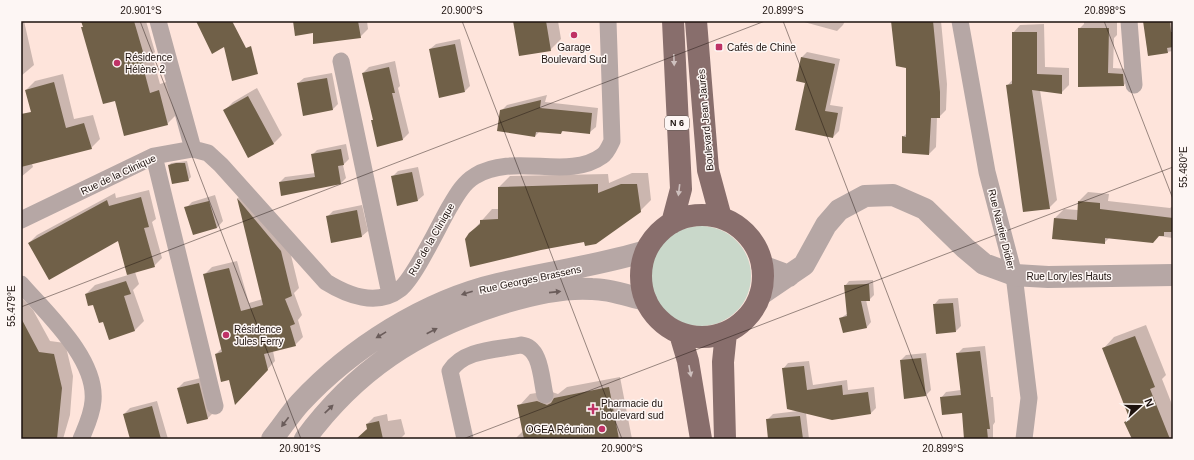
<svg xmlns="http://www.w3.org/2000/svg" width="1194" height="460" font-family="Helvetica,sans-serif">
<style>
.green{fill:#c9d8ca}
.shadow{fill:#0003}
.building{fill:#706048}
.lines{fill:none;stroke-linecap:round;stroke-linejoin:round}
.minor{stroke:#b6a7a5;stroke-width:17}
.tertiary{stroke:#b6a7a5;stroke-width:22}
.primary{stroke:#886e6c;stroke-width:22}
.oneway{fill:#cec0be}
.oneway2{fill:#6a5c5a}
.ticks{fill:none;stroke:#1d120e;stroke-width:1;stroke-opacity:0.45}
.poi-dot{fill:#bf3266;stroke:#fdf6f4;stroke-width:1.5}
.labels{text-anchor:middle;stroke-width:3;stroke-linejoin:round;paint-order:stroke}
.shield{fill:#fdf6f4;stroke:#605653;stroke-width:1}
.shield-label{font-size:9px;font-weight:bold;fill:#1d120e}
.poi-label{font-size:10px;fill:#1d120e;stroke:#fdf6f4;text-anchor:start}
.street-label{font-size:10px;fill:#1d120e;stroke:#fdf6f4}
.neatline{fill:none;stroke:#1d120e;stroke-width:1.5}
.ticks-label{font-size:10px;text-anchor:middle;fill:#1d120e}
</style>
<rect width="100%" height="100%" fill="#fee4db"/>
<path class="green" d="M651 276a50 50 0 1 1 100 0a50 50 0 1 1-100 0Z"/>
<path class="shadow" d="M 21,21 L 24,21 L 34,65 L 21,76 Z
M 81,21 L 146,21 L 155,52 L 152,55 L 160,84 L 169,81 L 177,114 L 167,124 L 116,100 Z
M 294,21 L 367,21 L 368,29 L 360,37 L 314,32 Z
M 514,21 L 558,21 L 561,39 L 550,50 Z
M 845,21 L 843,25 L 837,31 L 804,22 Z
M 892,21 L 941,21 L 947,84 L 946,110 L 939,117 L 937,117 L 936,147 L 929,154 L 903,137 L 907,133 L 907,67 Z
M 1084,21 L 1117,21 L 1117,35 L 1114,38 L 1113,68 L 1128,69 L 1129,80 L 1124,85 L 1079,86 L 1079,29 L 1084,24 Z
M 1144,21 L 1173,21 L 1173,51 L 1148,55 Z
M 1044,24 L 1045,67 L 1069,68 L 1069,85 L 1061,93 L 1040,90 L 1057,200 L 1049,208 L 1007,86 L 1013,79 L 1013,33 L 1020,25 Z
M 460,39 L 470,86 L 465,91 L 430,49 L 436,44 Z
M 807,52 L 840,59 L 830,105 L 843,107 L 839,131 L 833,137 L 806,82 L 802,57 Z
M 395,61 L 400,86 L 398,88 L 409,133 L 403,139 L 372,121 L 374,118 L 363,73 L 369,67 Z
M 332,73 L 338,104 L 333,109 L 298,83 L 304,78 Z
M 63,74 L 74,119 L 93,115 L 100,139 L 91,148 L 44,160 L 26,90 L 35,81 Z
M 257,88 L 282,135 L 273,144 L 224,111 L 233,102 Z
M 547,95 L 545,102 L 598,108 L 596,127 L 590,132 L 564,130 L 561,133 L 540,131 L 535,136 L 501,111 L 507,105 Z
M 21,128 L 33,167 L 21,177 Z
M 346,144 L 349,159 L 343,165 L 346,178 L 341,183 L 280,182 L 285,177 L 316,173 L 312,155 L 317,150 Z
M 187,161 L 191,177 L 188,180 L 169,166 L 171,163 Z
M 418,167 L 424,195 L 418,200 L 392,177 L 398,171 Z
M 632,173 L 648,173 L 651,200 L 640,211 L 585,241 L 470,234 L 492,209 L 499,209 L 499,187 L 510,176 L 608,174 L 609,183 Z
M 149,190 L 156,219 L 152,222 L 162,258 L 154,266 L 135,272 L 139,284 L 133,290 L 144,321 L 135,330 L 109,338 L 104,321 L 94,303 L 86,294 L 95,285 L 128,275 L 118,240 L 29,243 L 37,235 L 115,193 L 116,198 Z
M 246,191 L 288,243 L 299,288 L 294,293 L 302,315 L 298,320 L 303,337 L 295,345 L 273,351 L 275,361 L 243,396 L 230,379 L 216,354 L 222,348 L 204,275 L 212,267 L 237,261 L 249,303 L 263,299 L 238,198 Z
M 1088,192 L 1109,194 L 1108,201 L 1170,208 L 1173,206 L 1173,238 L 1158,236 L 1110,237 L 1104,243 L 1053,238 L 1055,218 L 1064,209 L 1078,210 L 1079,201 Z
M 215,195 L 223,221 L 217,228 L 186,208 L 192,202 Z
M 362,205 L 368,231 L 362,236 L 327,217 L 333,211 Z
M 873,280 L 874,295 L 869,300 L 866,300 L 871,322 L 867,327 L 844,332 L 841,318 L 848,313 L 845,286 L 849,281 Z
M 21,297 L 33,310 L 50,341 L 65,343 L 73,376 L 70,415 L 63,439 L 21,439 Z
M 958,298 L 961,326 L 956,331 L 934,305 L 939,299 Z
M 1146,325 L 1166,375 L 1162,379 L 1173,407 L 1173,439 L 1132,439 L 1125,422 L 1130,417 L 1103,349 L 1114,337 Z
M 985,346 L 991,397 L 993,397 L 995,422 L 993,425 L 993,438 L 992,439 L 965,439 L 963,412 L 941,398 L 946,392 L 961,390 L 957,354 L 963,348 Z
M 926,353 L 931,390 L 926,395 L 901,360 L 906,355 Z
M 809,361 L 813,385 L 847,380 L 848,390 L 874,387 L 876,408 L 871,413 L 806,413 L 809,439 L 769,439 L 767,420 L 773,414 L 798,411 L 783,369 L 788,363 Z
M 205,377 L 214,412 L 208,418 L 187,423 L 178,388 L 184,382 Z
M 620,377 L 632,439 L 515,439 L 523,431 L 519,406 L 530,394 L 549,391 L 558,394 L 567,387 Z
M 157,401 L 168,439 L 131,439 L 124,414 L 130,408 Z
M 387,414 L 388,421 L 401,419 L 405,434 L 400,439 L 357,439 L 368,429 L 367,424 L 374,417 Z"/>
<path class="building" d="M 81,21 L 134,21 L 146,62 L 142,63 L 150,93 L 159,90 L 168,125 L 124,136 L 115,101 L 103,104 L 81,27 L 83,27 Z
M 196,21 L 232,21 L 246,48 L 251,46 L 258,74 L 232,81 L 224,47 L 212,54 Z
M 293,21 L 358,21 L 361,38 L 313,44 L 313,33 L 295,36 Z
M 513,21 L 546,21 L 551,51 L 519,56 Z
M 891,21 L 933,21 L 940,92 L 940,118 L 931,118 L 929,155 L 902,153 L 902,136 L 906,137 L 906,68 L 896,66 Z
M 1143,21 L 1170,21 L 1171,32 L 1173,32 L 1173,47 L 1167,48 L 1168,53 L 1148,56 Z
M 1078,28 L 1109,28 L 1108,73 L 1123,74 L 1124,86 L 1078,87 Z
M 1012,32 L 1037,32 L 1037,74 L 1062,75 L 1062,94 L 1032,90 L 1050,209 L 1023,212 L 1006,85 L 1012,84 Z
M 455,44 L 465,92 L 439,98 L 429,49 Z
M 801,57 L 835,64 L 825,111 L 838,113 L 833,138 L 795,130 L 805,83 L 796,81 Z
M 389,67 L 395,93 L 392,93 L 403,140 L 377,147 L 371,120 L 373,120 L 362,73 Z
M 327,78 L 333,110 L 303,116 L 297,83 Z
M 54,82 L 66,128 L 84,123 L 92,149 L 21,167 L 21,114 L 31,112 L 25,90 Z
M 248,96 L 274,144 L 248,158 L 223,110 Z
M 541,100 L 540,108 L 592,113 L 590,134 L 562,131 L 561,134 L 536,132 L 535,137 L 497,131 L 500,110 Z
M 341,149 L 344,165 L 338,166 L 341,184 L 281,196 L 279,182 L 315,177 L 311,154 Z
M 176,163 L 185,163 L 189,181 L 172,184 L 168,165 Z
M 412,172 L 418,201 L 397,206 L 391,176 Z
M 598,184 L 598,193 L 621,184 L 637,184 L 641,212 L 596,244 L 585,246 L 584,242 L 541,250 L 470,267 L 465,239 L 469,233 L 480,224 L 480,220 L 498,219 L 498,187 Z
M 141,197 L 149,227 L 144,228 L 155,267 L 127,275 L 118,241 L 49,280 L 28,243 L 107,200 L 109,206 Z
M 237,198 L 281,251 L 292,296 L 285,299 L 295,324 L 290,326 L 296,346 L 264,354 L 268,370 L 235,405 L 229,380 L 221,382 L 215,354 L 222,352 L 203,274 L 229,268 L 241,311 L 263,305 Z
M 209,201 L 217,228 L 193,235 L 184,207 Z
M 1078,201 L 1100,203 L 1100,209 L 1173,218 L 1173,232 L 1164,232 L 1164,236 L 1159,236 L 1153,243 L 1105,238 L 1105,244 L 1052,239 L 1054,218 L 1077,220 Z
M 357,210 L 362,237 L 331,243 L 326,216 Z
M 126,281 L 131,294 L 124,296 L 135,331 L 109,340 L 103,322 L 99,323 L 93,305 L 88,306 L 85,294 Z
M 869,284 L 870,301 L 861,301 L 867,328 L 843,333 L 839,318 L 847,316 L 844,285 Z
M 953,303 L 956,332 L 936,334 L 933,304 Z
M 21,318 L 39,352 L 54,354 L 62,388 L 57,439 L 21,439 Z
M 1135,336 L 1155,387 L 1150,389 L 1170,439 L 1132,439 L 1124,422 L 1130,420 L 1102,348 Z
M 980,351 L 990,429 L 987,429 L 988,439 L 964,439 L 962,413 L 942,415 L 940,397 L 961,395 L 956,353 Z
M 921,358 L 926,396 L 904,399 L 900,360 Z
M 804,366 L 807,390 L 842,385 L 843,395 L 868,392 L 871,414 L 832,420 L 787,409 L 782,368 Z
M 199,383 L 208,419 L 187,424 L 177,388 Z
M 609,387 L 619,439 L 524,439 L 517,405 L 537,401 L 547,405 L 551,403 L 554,398 Z
M 152,406 L 161,439 L 130,439 L 123,414 Z
M 800,416 L 803,439 L 768,439 L 766,419 Z
M 379,421 L 383,439 L 356,439 L 367,429 L 366,424 Z"/>
<g class="lines">
<path class="minor" d="M 158,21 L 193,149
M 960,21 L 987,172 L 1014,275 L 1029,398 L 1024,439
M 1129,21 L 1134,85
M 341,61 L 390,294
M 154,156 L 215,406
M 21,220 L 154,156 L 193,149 L 208,153 L 221,165 L 326,282 C 347,295 377,307 400,289 C 415,277 438,227 449,208 C 456,196 463,183 475,176 C 514,152 568,181 602,156 C 607,153 610,145 612,141 L 608,21
M 21,284 C 47,314 97,359 93,401 C 92,415 86,427 81,439
M 465,439 L 450,371 C 464,349 497,350 521,345 C 541,347 541,378 545,395"/>
<path class="tertiary" d="M 762,266 L 789,276
M 760,295 L 804,265 L 826,225 L 839,210 L 865,196 L 893,195 L 925,209 L 965,248 L 984,264 L 1014,275 L 1048,277 L 1173,275
M 272,439 C 282,427 290,414 300,403 C 351,348 425,301 498,284 C 547,272 597,266 646,251
M 305,439 C 356,370 416,331 497,305 C 525,296 563,287 592,289 C 610,289 628,296 646,300"/>
<path class="primary" d="M 696,21 L 708,170 L 721,218
M641 276a61 61 0 1 1 122 0a61 61 0 1 1-122 0Z
M 672,223 L 681,189 L 673,21
M 680,334 L 688,361 L 701,439
M 725,439 L 723,362 L 726,333"/>
</g>
<defs><path id="oneway-solid" d="M-6-.8H1V-3.2L6.5 0L1 3.2V.8H-6Z"/></defs>
<g class="oneway">
<use href="#oneway-solid" transform="translate(674 60) rotate(88)"/>
<use href="#oneway-solid" transform="translate(679 190) rotate(97)"/>
<use href="#oneway-solid" transform="translate(690 371) rotate(79)"/>
</g>
<g class="oneway2">
<use href="#oneway-solid" transform="translate(555 292) rotate(-6)"/>
<use href="#oneway-solid" transform="translate(467 293) rotate(162)"/>
<use href="#oneway-solid" transform="translate(432 331) rotate(-27)"/>
<use href="#oneway-solid" transform="translate(381 335) rotate(149)"/>
<use href="#oneway-solid" transform="translate(329 409) rotate(-44)"/>
<use href="#oneway-solid" transform="translate(285 422) rotate(127)"/>
</g>
<path class="ticks" d="M 140,21 L 301,439M 462,21 L 622,439M 783,21 L 943,439M 1104,21 L 1173,199M 21,307 L 765,21M 463,439 L 1173,167"/>
<g class="poi-dot">
<circle cx="574" cy="35" r="4"/>
<rect x="715" y="43" width="8" height="8" rx="2"/>
<circle cx="117" cy="63" r="4"/>
<circle cx="226" cy="335" r="4"/>
<path d="M591 403h4v4h4v4h-4v4h-4v-4h-4v-4h4z"/>
<circle cx="602" cy="429" r="4"/>
</g>
<g class="labels">
<rect class="shield" x="665" y="116" width="24" height="14" rx="3"/>
<g class="shield-label">
<text x="677" y="126">N 6</text>
</g>
<g class="poi-label">
<text x="574" y="51" text-anchor="middle">Garage<tspan x="574" dy="12">Boulevard Sud</tspan></text>
<text x="727" y="51">Cafés de Chine</text>
<text x="125" y="61">Résidence<tspan x="125" dy="12">Hélène 2</tspan></text>
<text x="234" y="333">Résidence<tspan x="234" dy="12">Jules Ferry</tspan></text>
<text x="601" y="407">Pharmacie du<tspan x="601" dy="12">boulevard sud</tspan></text>
<text x="594" y="433" text-anchor="end">OGEA Réunion</text>
</g>
<g class="street-label">
<text transform="translate(705 120) rotate(-95)" y="4">Boulevard Jean Jaurès</text>
<text transform="translate(118 174) rotate(-25)" y="4">Rue de la Clinique</text>
<text transform="translate(1002 229) rotate(76)" y="4">Rue Nantier Didier</text>
<text transform="translate(431 239) rotate(-60)" y="4">Rue de la Clinique</text>
<text x="1069" y="280">Rue Lory les Hauts</text>
<text transform="translate(530 279) rotate(-12)" y="4">Rue Georges Brassens</text>
</g>
</g>
<rect width="1194" height="460" fill="none" stroke="#fdf6f4" stroke-width="44"/>
<g transform="translate(1140 406) rotate(69)" stroke="#fdf6f4" stroke-width="3" paint-order="stroke">
<path d="M0-3L7 15L0 10L-7 15Z" fill="#1d120e"/>
<text y="-6" font-size="11" font-weight="bold" text-anchor="middle" fill="#1d120e">N</text>
</g>
<rect x="22" y="22" width="1150" height="416" class="neatline"/>
<g class="ticks-label">
<text x="141" y="14">20.901°S</text>
<text x="462" y="14">20.900°S</text>
<text x="783" y="14">20.899°S</text>
<text x="1105" y="14">20.898°S</text>
<text transform="translate(1183 167) rotate(-90)" y="4">55.480°E</text>
<text transform="translate(11 306) rotate(-90)" y="4">55.479°E</text>
<text x="300" y="452">20.901°S</text>
<text x="622" y="452">20.900°S</text>
<text x="943" y="452">20.899°S</text>
</g>
</svg>
